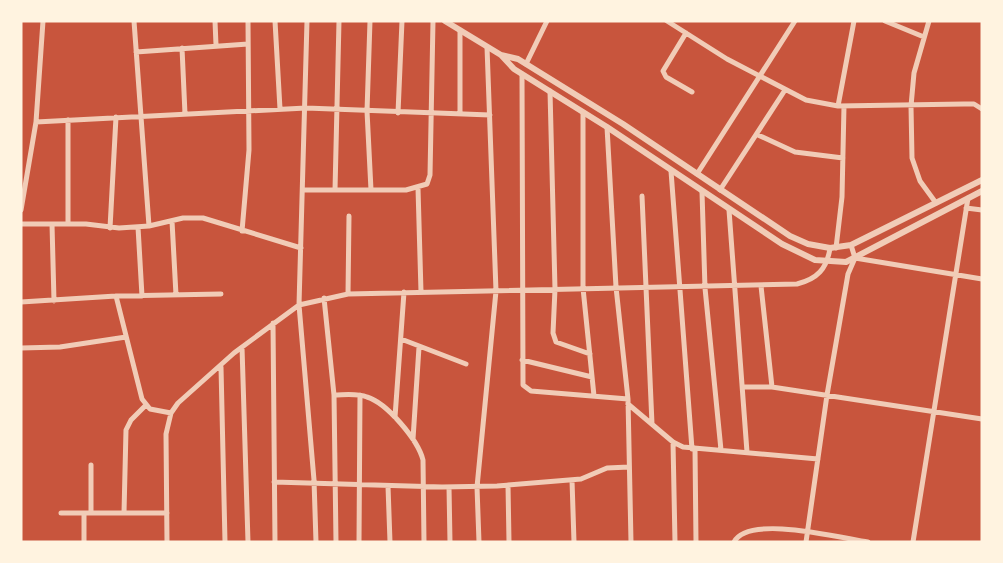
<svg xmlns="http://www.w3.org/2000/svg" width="1003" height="563" font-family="Barlow,sans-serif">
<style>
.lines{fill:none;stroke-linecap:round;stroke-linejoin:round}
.minor{stroke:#f1ccb7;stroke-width:5}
.tertiary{stroke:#f1ccb7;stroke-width:6}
</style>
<rect width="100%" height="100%" fill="#c8553d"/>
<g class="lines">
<path class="minor" d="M 134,21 L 149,226
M 215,21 L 216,45
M 275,21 L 280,109
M 307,21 L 299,305 L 314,480 L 316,542
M 370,21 L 367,111 L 371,190
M 667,21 L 727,59 L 806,100 L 838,106 L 964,104 L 974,104 L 982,109
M 885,21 L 924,37
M 929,21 L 914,73 L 911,106 L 912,158 L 920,181 L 936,203
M 686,33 L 663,71 L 666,77 L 692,92
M 182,48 L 185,114
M 136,52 L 248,44
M 526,64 L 547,21
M 522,74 L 523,385 L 531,391 L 628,399
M 550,91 L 555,289 L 553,333 L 556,342 L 590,354
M 838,106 L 854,21
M 583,112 L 583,288 L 594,396
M 398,113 L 402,21
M 460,114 L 460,30
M 36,122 L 306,108 L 490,115
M 607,127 L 616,287 L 628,399 L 631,542
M 758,135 L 795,152 L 843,158
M 671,171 L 692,449
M 697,174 L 795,21
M 418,188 L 421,292
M 303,190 L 406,190 L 427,184 L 430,175 L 433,21
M 335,190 L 339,21
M 720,190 L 785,90
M 702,192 L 705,288 L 721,450
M 642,196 L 652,424
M 966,208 L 982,210
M 21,210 L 36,122 L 43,21
M 729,210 L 747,452
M 172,221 L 176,295
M 21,224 L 86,224 L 119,228 L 149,226 L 183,218 L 203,218 L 301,248
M 52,224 L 54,301
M 68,224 L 68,120
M 138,227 L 142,296
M 110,228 L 116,117
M 242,231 L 249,150 L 248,21
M 836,248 L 842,197 L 844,106
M 855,258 L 982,279
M 761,286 L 772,387
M 348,294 L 349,216
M 116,296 L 142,399 L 150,409 L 171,413
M 324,298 L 334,395 L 336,542
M 21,302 L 116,296 L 221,294
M 273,323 L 275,542
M 401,339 L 466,364
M 242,347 L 248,542
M 21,348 L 60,347 L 126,337
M 522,360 L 592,377
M 221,367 L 225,542
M 743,387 L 772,387 L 982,419
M 334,395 C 344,395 357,393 367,397 C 387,403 418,440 423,460 L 424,542
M 628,404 L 673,442 L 683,447 L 818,459
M 395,417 L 404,292
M 413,439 L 419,347
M 673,442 L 675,542
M 695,449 L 696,542
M 572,480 L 574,542
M 274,482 L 442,487 L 497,486 L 581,479 L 607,468 L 629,467
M 508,485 L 509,542
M 388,486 L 390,542
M 449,487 L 450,542
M 61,513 L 167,513
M 84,513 L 84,542
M 91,513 L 91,465
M 124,513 L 126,430 L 131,420 L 146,405
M 167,542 L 166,434 L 171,413 L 178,403 L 234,353 L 299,305 L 348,294 L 797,284 C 817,279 827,269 830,248
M 359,542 L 360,395
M 479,542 L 477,487 L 496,291 L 487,47
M 734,542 C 748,514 841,538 868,542
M 806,542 L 827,395 L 848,274 L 855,258 L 851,245
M 913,542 L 968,198"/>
<path class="tertiary" d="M 445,21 L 501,55 L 514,69 L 607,127 L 782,244 L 815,260 L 846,262 L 982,191
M 501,55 L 518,59 L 623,124 L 790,236 L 808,244 L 830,248 L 851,245 L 982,180"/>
</g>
<rect width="1003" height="563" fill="none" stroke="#fff3e0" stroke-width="45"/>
</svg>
